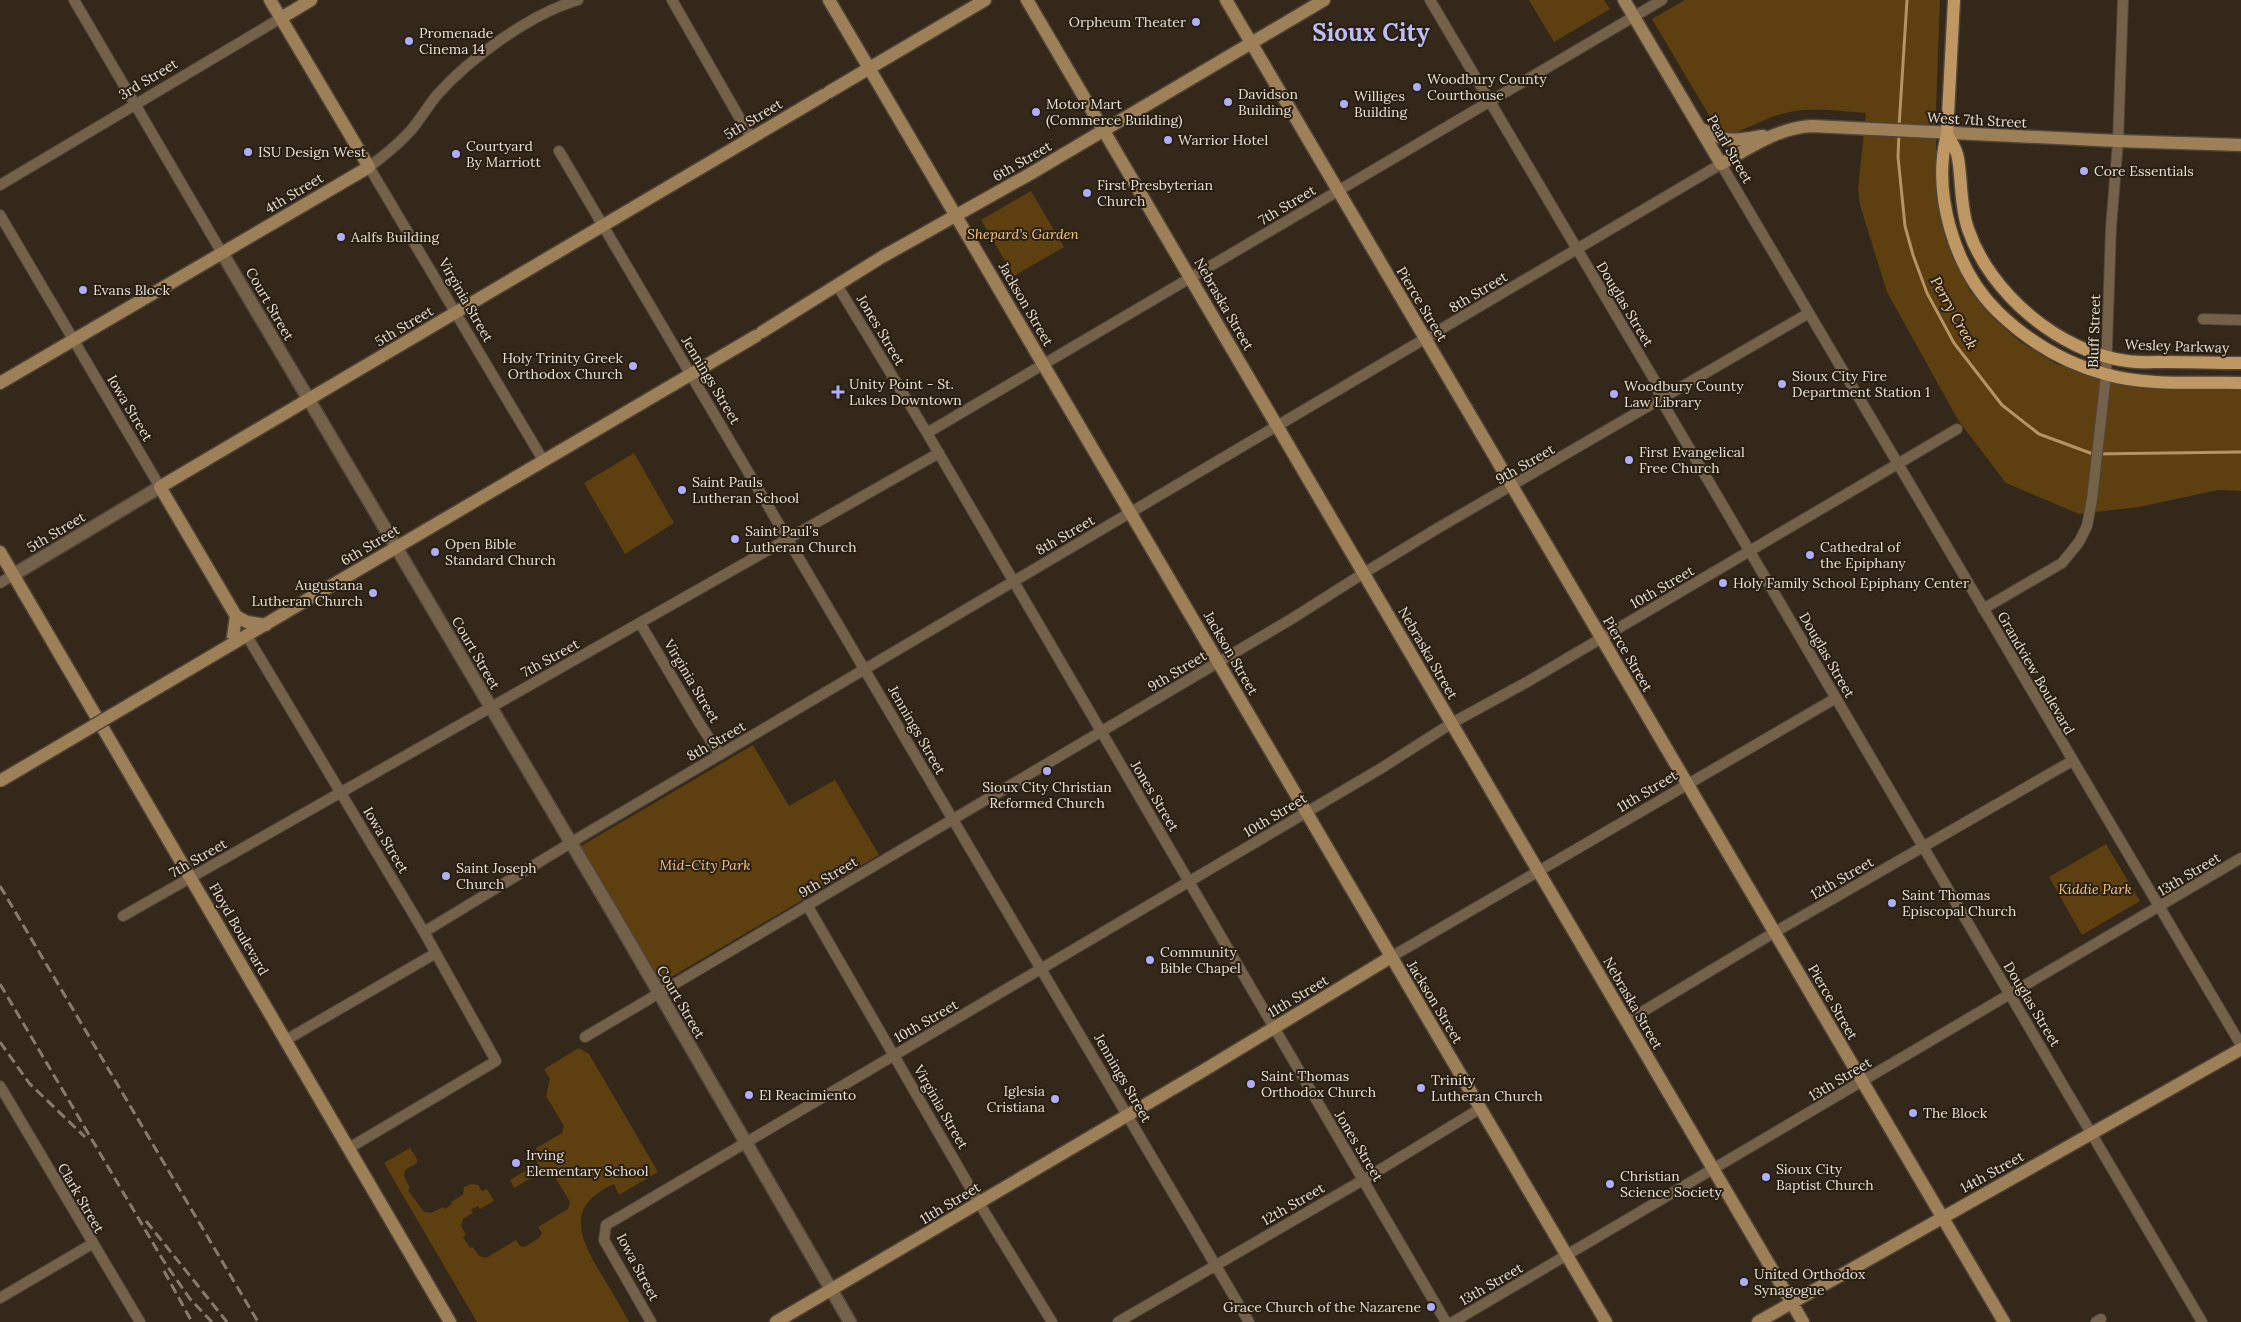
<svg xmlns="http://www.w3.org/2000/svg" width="2241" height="1322" font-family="Lora,serif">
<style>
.green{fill:#5e3f0f}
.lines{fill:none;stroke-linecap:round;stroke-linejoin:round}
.stream{stroke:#b49364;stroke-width:3}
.minor-casing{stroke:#504538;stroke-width:12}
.tertiary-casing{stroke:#504538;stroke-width:15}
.secondary-casing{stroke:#504538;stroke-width:15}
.primary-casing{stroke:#504538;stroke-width:15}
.minor{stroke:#746149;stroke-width:10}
.tertiary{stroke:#746149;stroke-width:12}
.secondary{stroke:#9e8058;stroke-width:12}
.primary{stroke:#be9763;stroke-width:12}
.rail{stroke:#857c70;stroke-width:3;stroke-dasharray:10 5;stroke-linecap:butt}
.secondary-bridge-casing{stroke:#504538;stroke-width:15;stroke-linecap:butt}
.secondary-bridge{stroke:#9e8058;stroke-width:12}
.poi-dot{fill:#aeaefa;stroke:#291f11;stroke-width:2}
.labels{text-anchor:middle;stroke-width:4;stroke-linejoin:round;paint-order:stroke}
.poi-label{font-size:14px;fill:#e7e0d7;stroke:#291f11;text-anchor:start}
.street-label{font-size:14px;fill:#e7e0d7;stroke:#291f11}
.park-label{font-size:14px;font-style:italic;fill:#f7c581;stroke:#291f11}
.water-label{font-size:15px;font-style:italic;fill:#fed7a6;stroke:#291f11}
.town-label{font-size:24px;font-weight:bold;fill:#bdbef7;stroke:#291f11}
</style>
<rect width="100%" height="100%" fill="#33281a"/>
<path class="green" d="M 1529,0 L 1604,0 L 1610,9 L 1554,42 Z
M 1685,0 L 1940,0 L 1936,109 L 1936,196 L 1946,241 L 1970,291 L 1991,316 L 2019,341 L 2056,364 L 2126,384 L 2241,388 L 2241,491 L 2218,490 L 2139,507 L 2079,514 L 2006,483 L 1958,420 L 1887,292 L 1860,205 L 1858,189 L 1866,113 C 1837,111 1806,106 1778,115 C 1762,120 1747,129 1731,134 L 1716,127 L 1652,19 Z
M 1031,191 L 1064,247 L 1014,276 L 981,220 Z
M 634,453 L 674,523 L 625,554 L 584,483 Z
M 753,745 L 789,806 L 835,780 L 879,855 L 661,983 L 581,846 Z
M 2106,844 L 2140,901 L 2082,935 L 2049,877 Z
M 579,1048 L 589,1054 L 658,1172 L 619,1195 L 614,1184 C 566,1206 578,1235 600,1272 C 610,1289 620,1305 629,1322 L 477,1322 L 384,1163 L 410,1148 L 417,1159 L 417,1163 L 405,1170 L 404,1176 L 410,1188 L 408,1190 L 424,1212 L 431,1213 L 443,1207 L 445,1209 L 452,1204 L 451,1202 L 463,1195 L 464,1187 L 471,1184 L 478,1185 L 482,1191 L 487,1189 L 494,1201 L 480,1209 L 478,1206 L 471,1210 L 473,1213 L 463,1219 L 461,1226 L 466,1235 L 463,1237 L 470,1248 L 473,1247 L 479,1256 L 486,1258 L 516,1240 L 520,1246 L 524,1247 L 539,1238 L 542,1233 L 538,1227 L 568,1209 L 570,1202 L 552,1172 L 545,1170 L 514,1188 L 510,1180 L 538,1163 L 534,1155 L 538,1153 L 536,1148 L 562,1133 L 564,1126 L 546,1096 L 550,1079 L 544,1069 Z"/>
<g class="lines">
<path class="stream" d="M 1899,127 L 1907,0
M 1899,133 L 1898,157 L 1905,226 L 1913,255 L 1927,293 L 1954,343 L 2002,405 L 2039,434 L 2093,454 L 2241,452"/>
<g class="minor-casing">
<path id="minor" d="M 74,0 L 222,253
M 672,0 L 751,138
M 1430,0 L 1655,381 L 1661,400 L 2202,1322
M 559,151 L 1249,1322
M 0,185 L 281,18
M 0,215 L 160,487
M 837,285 L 927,433 L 1446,1322
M 2203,319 L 2241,320
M 927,433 L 1662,0
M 543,460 L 369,167 C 385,155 399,144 412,129 C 421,118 428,106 437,95 C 470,58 530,14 578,0
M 0,583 L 13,575
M 1983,609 L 2062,563 L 2079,542 L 2087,526 L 2092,499 L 2106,375 L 2111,228 L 2118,141 L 2123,0
M 640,623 L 698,721 L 720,755
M 247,636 L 424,932 L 496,1061 L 349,1148
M 807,905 L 979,1203 L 1052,1322
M 123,916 L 939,453
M 424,932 L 582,836 L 1721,164 L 2241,1045
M 1391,957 L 1836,698
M 1627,1021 L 1775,932 L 2072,761
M 585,1037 L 1293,618 L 1364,573 L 1438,528 L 1809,313
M 286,1040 L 436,953
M 0,1086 L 140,1322
M 0,1298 L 92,1244
M 651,1322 L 604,1240 L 606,1225 L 1380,769 L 1452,723 L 1527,682 L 1957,429
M 1118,1322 L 1363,1180 L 1481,1108
M 1453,1322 L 2241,858
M 2096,1322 L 2101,1319"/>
</g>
<g class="tertiary-casing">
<path id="tertiary" d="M 222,253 L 615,917 L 850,1322
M 13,575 L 160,487"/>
</g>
<g class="secondary-casing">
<path id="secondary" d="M 829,0 L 1606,1322
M 1027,0 L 1803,1322
M 1226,0 L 2004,1322
M 1624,0 L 1721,164 C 1751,147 1777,128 1812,126 L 2118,141 L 2241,145
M 281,18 L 311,0
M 829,92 L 985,0
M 1702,129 C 1726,144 1737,140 1763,136
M 762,332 L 882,257 L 1030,174 L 1324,0
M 0,383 L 369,167 L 270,0
M 0,552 L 450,1322
M 266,625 L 247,622 L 236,616 L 160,487 L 824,95
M 232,644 L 756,336
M 232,644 L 236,616
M 776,1322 L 1201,1072 L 1391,957
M 1758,1322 L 2241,1049"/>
</g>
<g class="primary-casing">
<path id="primary" d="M 1954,0 L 1947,134 C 1932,193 1954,269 1998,312 C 2028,341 2065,363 2105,374 C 2144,386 2200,382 2241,383
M 1947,134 C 1951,141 1957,150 1958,158 C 1962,181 1960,206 1968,229 C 1990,294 2060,352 2127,361 C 2139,363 2153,362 2165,362 C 2190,362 2216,363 2241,363"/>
</g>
<use href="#minor" class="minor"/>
<use href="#tertiary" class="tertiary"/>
<use href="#secondary" class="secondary"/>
<use href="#primary" class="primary"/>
<path class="rail" d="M 0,886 L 258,1322
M 0,984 L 163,1260 L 190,1299 L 212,1322
M 0,1042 L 29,1083 L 85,1137
M 146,1221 L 227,1322
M 164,1271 L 192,1322"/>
<g class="secondary-bridge-casing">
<path id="secondary-bridge" d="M 0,781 L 232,644"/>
</g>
<use href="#secondary-bridge" class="secondary-bridge"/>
</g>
<g class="poi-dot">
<circle cx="1196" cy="22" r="5"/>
<circle cx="409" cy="41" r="5"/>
<circle cx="1417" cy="87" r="5"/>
<circle cx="1228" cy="102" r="5"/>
<circle cx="1344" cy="104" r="5"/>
<circle cx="1036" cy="112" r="5"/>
<circle cx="1168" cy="140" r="5"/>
<circle cx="248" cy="152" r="5"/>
<circle cx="456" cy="154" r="5"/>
<circle cx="2084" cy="171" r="5"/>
<circle cx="1087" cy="193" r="5"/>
<circle cx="341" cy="237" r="5"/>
<circle cx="83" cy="290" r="5"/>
<circle cx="633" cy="366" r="5"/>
<circle cx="1782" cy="384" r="5"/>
<path d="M835.5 384.5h5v5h5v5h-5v5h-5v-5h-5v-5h5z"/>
<circle cx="1614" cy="394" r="5"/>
<circle cx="1629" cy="460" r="5"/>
<circle cx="682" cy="490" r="5"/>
<circle cx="735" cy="539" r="5"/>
<circle cx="435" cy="552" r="5"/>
<circle cx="1810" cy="555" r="5"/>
<circle cx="1723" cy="583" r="5"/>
<circle cx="373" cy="593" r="5"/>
<circle cx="1047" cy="771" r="5"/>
<circle cx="446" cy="876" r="5"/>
<circle cx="1892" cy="903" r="5"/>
<circle cx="1150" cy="960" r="5"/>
<circle cx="1251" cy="1084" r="5"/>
<circle cx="1421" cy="1088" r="5"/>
<circle cx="749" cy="1095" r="5"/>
<circle cx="1055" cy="1099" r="5"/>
<circle cx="1913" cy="1113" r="5"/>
<circle cx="516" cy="1163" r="5"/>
<circle cx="1766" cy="1177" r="5"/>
<circle cx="1610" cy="1184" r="5"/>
<circle cx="1744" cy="1282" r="5"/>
<circle cx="1431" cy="1307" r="5"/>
</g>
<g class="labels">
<g class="poi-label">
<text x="1186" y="27" text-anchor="end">Orpheum Theater</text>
<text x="419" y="38">Promenade<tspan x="419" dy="16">Cinema 14</tspan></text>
<text x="1427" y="84">Woodbury County<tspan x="1427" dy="16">Courthouse</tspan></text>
<text x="1238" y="99">Davidson<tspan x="1238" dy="16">Building</tspan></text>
<text x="1354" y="101">Williges<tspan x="1354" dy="16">Building</tspan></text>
<text x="1046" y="109">Motor Mart<tspan x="1046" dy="16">(Commerce Building)</tspan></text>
<text x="1178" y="145">Warrior Hotel</text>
<text x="466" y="151">Courtyard<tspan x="466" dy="16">By Marriott</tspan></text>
<text x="258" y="157">ISU Design West</text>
<text x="2094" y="176">Core Essentials</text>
<text x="1097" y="190">First Presbyterian<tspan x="1097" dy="16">Church</tspan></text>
<text x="351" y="242">Aalfs Building</text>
<text x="93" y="295">Evans Block</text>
<text x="623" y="363" text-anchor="end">Holy Trinity Greek<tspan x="623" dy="16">Orthodox Church</tspan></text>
<text x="1792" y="381">Sioux City Fire<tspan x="1792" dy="16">Department Station 1</tspan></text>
<text x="849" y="389">Unity Point - St.<tspan x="849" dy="16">Lukes Downtown</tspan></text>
<text x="1624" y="391">Woodbury County<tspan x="1624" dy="16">Law Library</tspan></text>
<text x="1639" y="457">First Evangelical<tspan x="1639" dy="16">Free Church</tspan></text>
<text x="692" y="487">Saint Pauls<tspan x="692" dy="16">Lutheran School</tspan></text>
<text x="745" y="536">Saint Paul's<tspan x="745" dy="16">Lutheran Church</tspan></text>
<text x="445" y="549">Open Bible<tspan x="445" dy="16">Standard Church</tspan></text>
<text x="1820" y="552">Cathedral of<tspan x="1820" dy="16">the Epiphany</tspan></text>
<text x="1733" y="588">Holy Family School Epiphany Center</text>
<text x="363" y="590" text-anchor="end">Augustana<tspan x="363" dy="16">Lutheran Church</tspan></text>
<text x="1047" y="792" text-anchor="middle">Sioux City Christian<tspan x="1047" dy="16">Reformed Church</tspan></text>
<text x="456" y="873">Saint Joseph<tspan x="456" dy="16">Church</tspan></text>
<text x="1902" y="900">Saint Thomas<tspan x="1902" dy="16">Episcopal Church</tspan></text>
<text x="1160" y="957">Community<tspan x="1160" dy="16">Bible Chapel</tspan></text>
<text x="1261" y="1081">Saint Thomas<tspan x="1261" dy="16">Orthodox Church</tspan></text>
<text x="1431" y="1085">Trinity<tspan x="1431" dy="16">Lutheran Church</tspan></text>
<text x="1045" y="1096" text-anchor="end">Iglesia<tspan x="1045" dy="16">Cristiana</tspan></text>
<text x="759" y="1100">El Reacimiento</text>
<text x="1923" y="1118">The Block</text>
<text x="526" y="1160">Irving<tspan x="526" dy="16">Elementary School</tspan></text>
<text x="1776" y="1174">Sioux City<tspan x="1776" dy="16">Baptist Church</tspan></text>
<text x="1620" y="1181">Christian<tspan x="1620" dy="16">Science Society</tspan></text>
<text x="1754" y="1279">United Orthodox<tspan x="1754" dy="16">Synagogue</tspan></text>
<text x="1421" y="1312" text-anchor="end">Grace Church of the Nazarene</text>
</g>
<g class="street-label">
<text transform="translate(148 79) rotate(-31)" y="5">3rd Street</text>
<text transform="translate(753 119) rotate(-31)" y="5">5th Street</text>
<text transform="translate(1977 120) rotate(3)" y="5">West 7th Street</text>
<text transform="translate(1730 149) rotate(60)" y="5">Pearl Street</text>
<text transform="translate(1022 161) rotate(-30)" y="5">6th Street</text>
<text transform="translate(294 193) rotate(-31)" y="5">4th Street</text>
<text transform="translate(1287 205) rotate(-31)" y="5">7th Street</text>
<text transform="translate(1478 292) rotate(-31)" y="5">8th Street</text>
<text transform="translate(466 300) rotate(60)" y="5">Virginia Street</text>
<text transform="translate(270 304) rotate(60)" y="5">Court Street</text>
<text transform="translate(1026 304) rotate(60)" y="5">Jackson Street</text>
<text transform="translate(1224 304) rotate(60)" y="5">Nebraska Street</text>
<text transform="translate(1422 304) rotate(59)" y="5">Pierce Street</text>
<text transform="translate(1625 304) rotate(59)" y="5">Douglas Street</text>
<text transform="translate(404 326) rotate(-31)" y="5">5th Street</text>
<text transform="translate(881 330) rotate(59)" y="5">Jones Street</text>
<text transform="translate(2094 331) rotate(-88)" y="5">Bluff Street</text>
<text transform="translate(2177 346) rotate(2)" y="5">Wesley Parkway</text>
<text transform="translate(711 380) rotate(59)" y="5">Jennings Street</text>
<text transform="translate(130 408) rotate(59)" y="5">Iowa Street</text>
<text transform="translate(1525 464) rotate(-30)" y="5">9th Street</text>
<text transform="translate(56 532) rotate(-31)" y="5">5th Street</text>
<text transform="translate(1065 535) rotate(-30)" y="5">8th Street</text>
<text transform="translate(370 545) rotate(-31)" y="5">6th Street</text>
<text transform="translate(1662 587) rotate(-30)" y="5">10th Street</text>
<text transform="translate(476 653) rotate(60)" y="5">Court Street</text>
<text transform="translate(1231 653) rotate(60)" y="5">Jackson Street</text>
<text transform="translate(1428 653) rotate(60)" y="5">Nebraska Street</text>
<text transform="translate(1628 654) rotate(60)" y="5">Pierce Street</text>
<text transform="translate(1827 655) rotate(60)" y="5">Douglas Street</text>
<text transform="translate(550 658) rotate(-29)" y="5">7th Street</text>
<text transform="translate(1177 671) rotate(-31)" y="5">9th Street</text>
<text transform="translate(2036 673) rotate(60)" y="5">Grandview Boulevard</text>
<text transform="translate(692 681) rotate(59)" y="5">Virginia Street</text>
<text transform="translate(917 730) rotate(60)" y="5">Jennings Street</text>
<text transform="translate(716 741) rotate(-30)" y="5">8th Street</text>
<text transform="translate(1647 791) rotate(-31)" y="5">11th Street</text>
<text transform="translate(1155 796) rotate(59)" y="5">Jones Street</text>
<text transform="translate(1275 815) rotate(-31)" y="5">10th Street</text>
<text transform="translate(386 840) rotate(59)" y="5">Iowa Street</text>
<text transform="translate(198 858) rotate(-30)" y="5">7th Street</text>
<text transform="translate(2189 874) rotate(-31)" y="5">13th Street</text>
<text transform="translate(828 877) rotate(-31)" y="5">9th Street</text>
<text transform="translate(1842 878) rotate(-30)" y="5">12th Street</text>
<text transform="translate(239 929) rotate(60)" y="5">Floyd Boulevard</text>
<text transform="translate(1298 996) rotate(-31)" y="5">11th Street</text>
<text transform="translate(681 1002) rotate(60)" y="5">Court Street</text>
<text transform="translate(1435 1002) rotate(59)" y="5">Jackson Street</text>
<text transform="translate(1833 1002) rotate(60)" y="5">Pierce Street</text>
<text transform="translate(1633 1003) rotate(60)" y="5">Nebraska Street</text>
<text transform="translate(2032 1004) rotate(59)" y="5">Douglas Street</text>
<text transform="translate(926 1021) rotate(-30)" y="5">10th Street</text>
<text transform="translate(1123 1078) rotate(60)" y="5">Jennings Street</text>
<text transform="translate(1840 1079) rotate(-31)" y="5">13th Street</text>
<text transform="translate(941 1107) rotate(60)" y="5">Virginia Street</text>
<text transform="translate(1359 1146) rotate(59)" y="5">Jones Street</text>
<text transform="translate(1992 1172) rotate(-29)" y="5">14th Street</text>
<text transform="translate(81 1198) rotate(60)" y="5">Clark Street</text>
<text transform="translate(950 1203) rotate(-31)" y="5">11th Street</text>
<text transform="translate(1293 1204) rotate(-30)" y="5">12th Street</text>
<text transform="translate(638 1267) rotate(62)" y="5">Iowa Street</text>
<text transform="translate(1491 1284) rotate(-30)" y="5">13th Street</text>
</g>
<g class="park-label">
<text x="1023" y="239">Shepard’s Garden</text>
<text x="705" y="870">Mid-City Park</text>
<text x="2095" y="894">Kiddie Park</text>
</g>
<g class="water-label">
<text transform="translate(1954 313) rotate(61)" y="5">Perry Creek</text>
</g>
<g class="town-label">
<text x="1371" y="41">Sioux City</text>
</g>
</g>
</svg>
